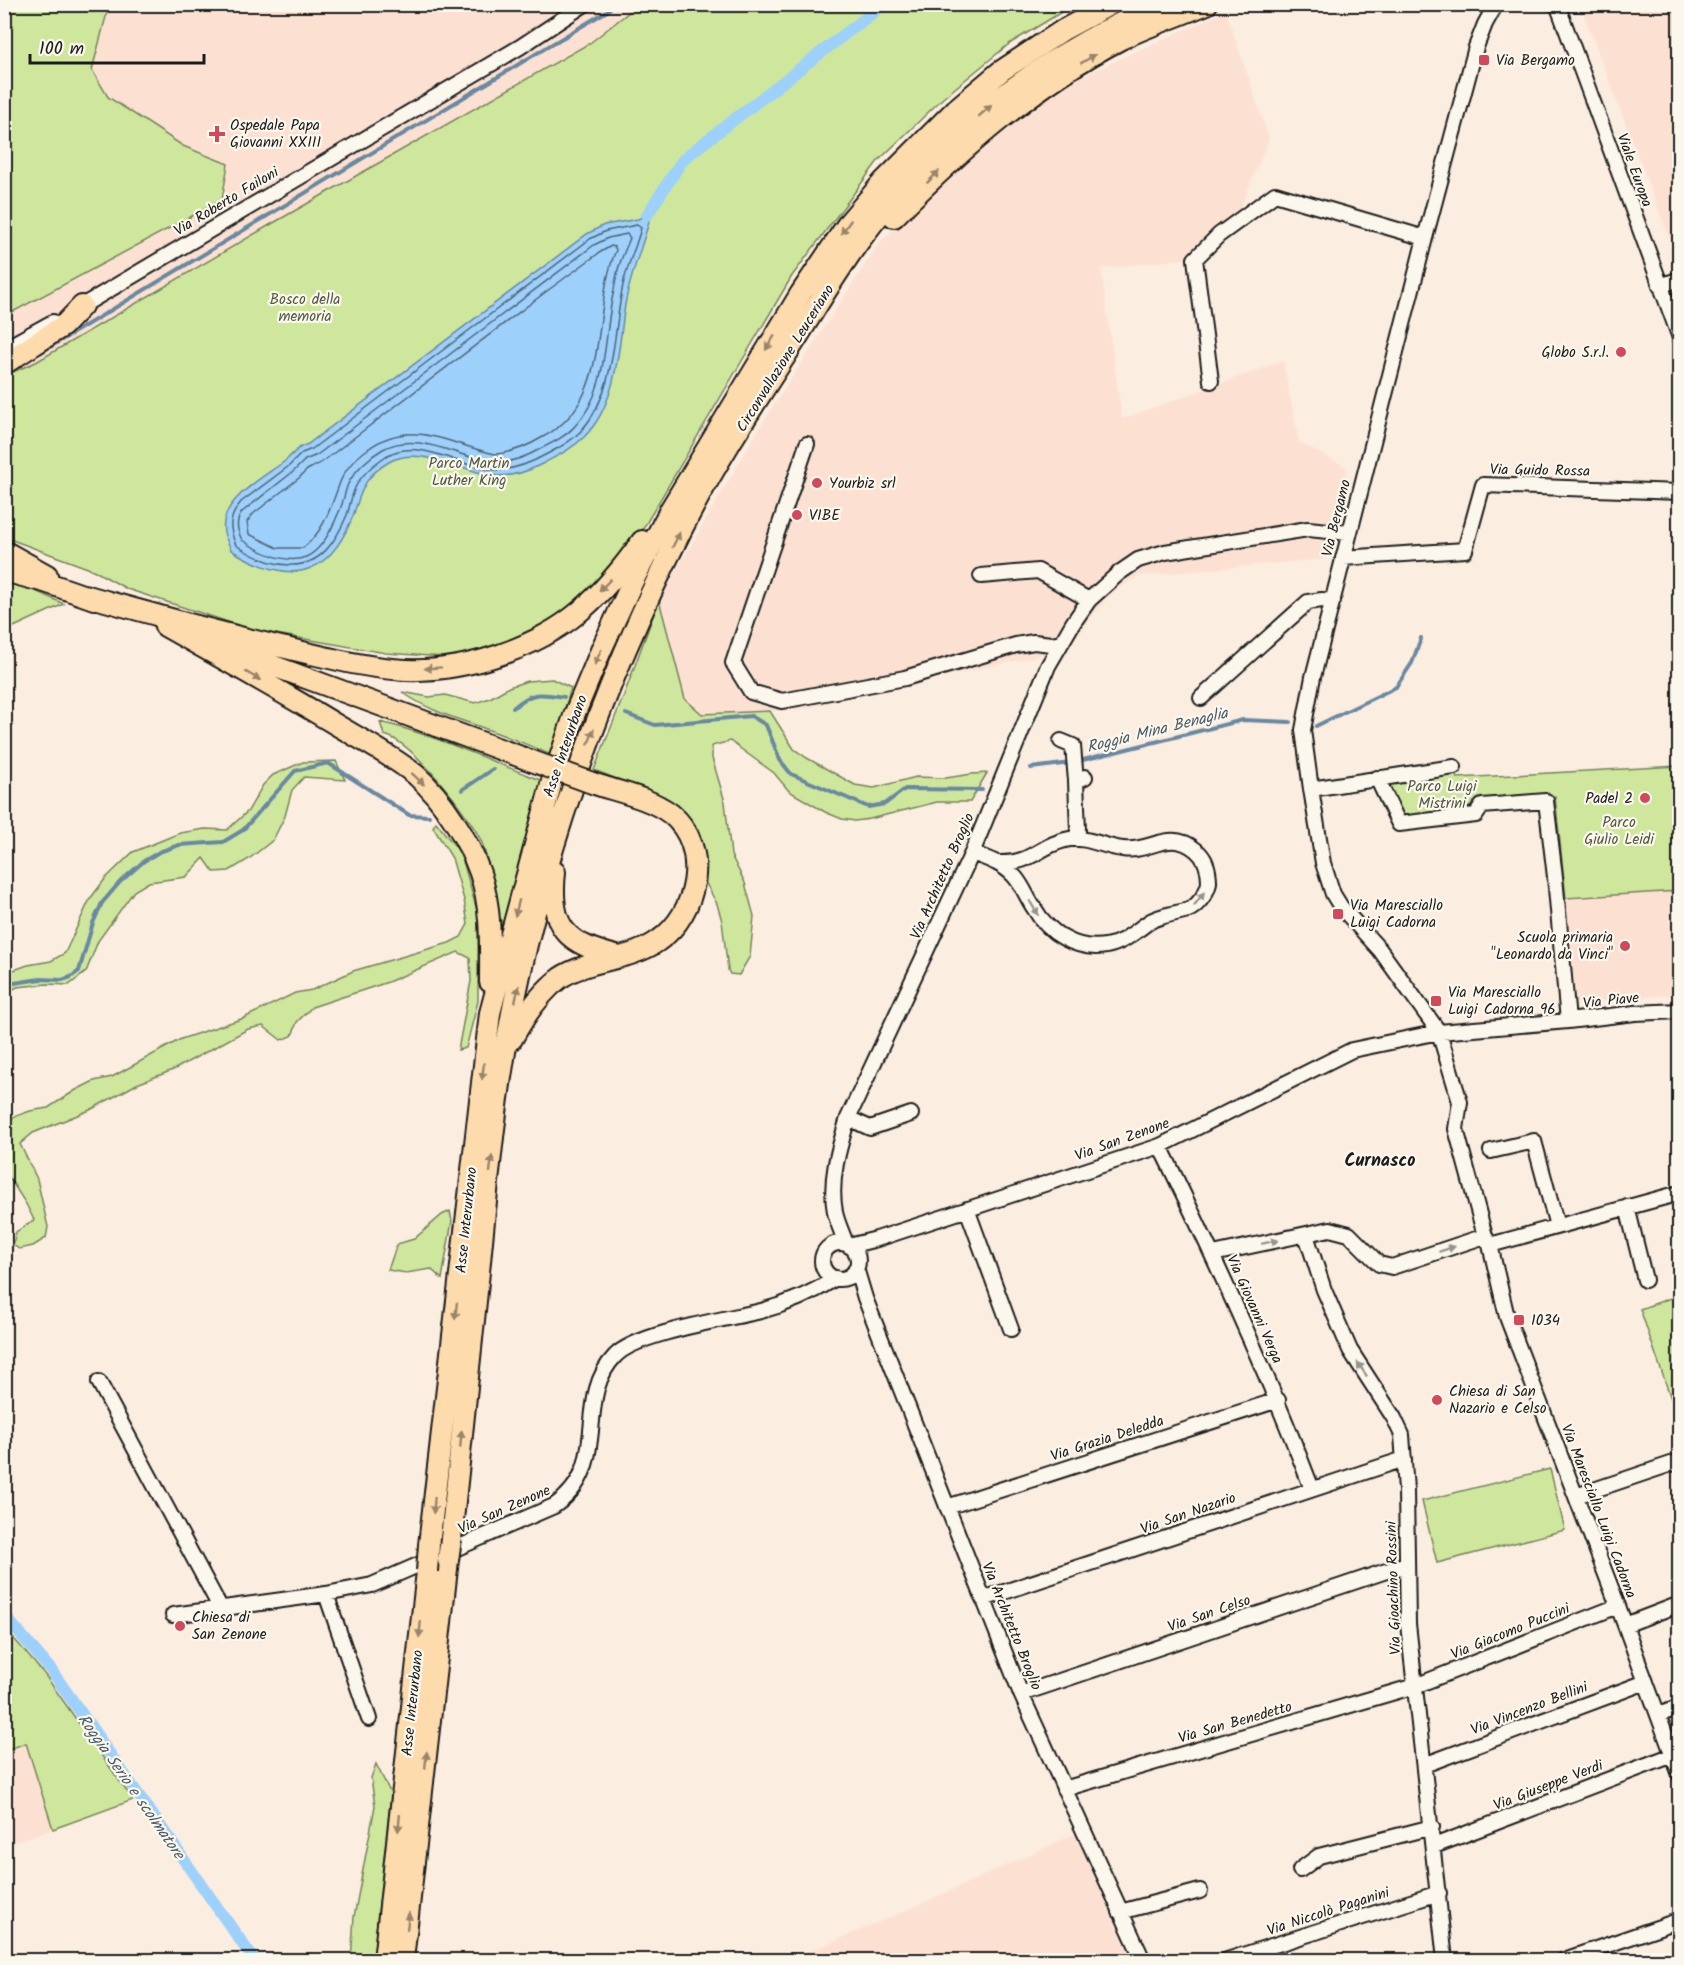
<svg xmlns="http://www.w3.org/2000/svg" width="1684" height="1965" font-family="Kalam,sans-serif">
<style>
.built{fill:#fce1d2}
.green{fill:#cee79d;stroke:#75825c;stroke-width:1.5}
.water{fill:#9dd0fb;stroke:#6988a2;stroke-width:1.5}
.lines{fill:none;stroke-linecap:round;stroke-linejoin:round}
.shore{stroke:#506475;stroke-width:1.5}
.stream{stroke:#6988a2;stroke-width:4}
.canal{stroke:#9dd0fb;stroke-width:12}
.minor-casing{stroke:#1c1c1c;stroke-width:18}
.highway-casing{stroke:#1c1c1c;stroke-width:24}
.minor{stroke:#fbf7ec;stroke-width:14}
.highway{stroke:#fedbac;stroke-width:20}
.highway-bridge-casing{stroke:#1c1c1c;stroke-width:24;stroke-linecap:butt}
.highway-bridge{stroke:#fedbac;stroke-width:20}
.oneway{fill:#98856b}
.oneway2{fill:#97948e}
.poi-dot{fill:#d1495b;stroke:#fbf7ec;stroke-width:2}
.labels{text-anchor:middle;stroke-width:4.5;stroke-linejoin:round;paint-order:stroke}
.poi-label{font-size:15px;fill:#1c1c1c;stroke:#fbf7ec;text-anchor:start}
.street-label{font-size:15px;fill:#1c1c1c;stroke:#fbf7ec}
.park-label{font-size:15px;fill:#515943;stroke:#fbf7ec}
.water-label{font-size:16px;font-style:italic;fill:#495b6a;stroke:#fbf7ec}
.quarter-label{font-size:18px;font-weight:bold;fill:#1c1c1c;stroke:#fbf7ec}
</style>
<rect width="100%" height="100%" fill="#fbede0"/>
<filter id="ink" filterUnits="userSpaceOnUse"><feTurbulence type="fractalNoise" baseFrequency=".0167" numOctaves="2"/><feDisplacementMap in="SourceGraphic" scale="12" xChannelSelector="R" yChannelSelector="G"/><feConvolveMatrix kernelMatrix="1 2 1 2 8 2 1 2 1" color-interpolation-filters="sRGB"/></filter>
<g filter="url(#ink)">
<path class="built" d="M 5,5 L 638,5 L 590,43 L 268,226 L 36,362 L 5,376 Z
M 1580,5 L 1679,5 L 1679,263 Z
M 1226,11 L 1269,139 L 1241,206 L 1190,258 L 1101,269 L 1122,419 L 1283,361 L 1299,442 L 1348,468 L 1323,559 L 1138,576 L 1108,596 L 1063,654 L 1042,655 L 796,710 L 702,714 L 685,699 L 659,600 L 763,422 L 879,243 L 1032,101 L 1091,72 Z
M 1679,891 L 1679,994 L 1576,1003 L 1566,898 Z
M 4,1735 L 9,1749 L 26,1743 L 53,1829 L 5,1845 Z
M 1077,1833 L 1132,1960 L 790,1960 L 919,1905 Z"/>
<path class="green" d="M 5,4 L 109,5 L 92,70 L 108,97 L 183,146 L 228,164 L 222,200 L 5,316 Z
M 638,5 L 1073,5 L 1009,44 L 943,98 L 878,161 L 792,276 L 634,544 L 596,584 L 553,619 L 486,651 L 445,657 L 386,653 L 253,630 L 127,589 L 93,570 L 4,537 L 4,376 L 36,362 L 268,226 L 590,43 Z
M 5,577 L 64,604 L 5,631 Z
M 659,600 L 685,699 L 702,714 L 770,711 L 794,749 L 807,758 L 855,785 L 874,788 L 916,777 L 946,778 L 972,774 L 987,773 L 970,802 L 937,802 L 870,819 L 855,821 L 842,819 L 825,812 L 789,791 L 774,773 L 730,741 L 712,746 L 712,758 L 725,802 L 731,855 L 745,883 L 754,916 L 750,956 L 739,975 L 730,974 L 728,970 L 722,921 L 717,904 L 702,876 L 698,845 L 637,787 L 594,770 L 624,695 Z
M 552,679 L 571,688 L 551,755 C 528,744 503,735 478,726 C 451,717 426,709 402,692 L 429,697 L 445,695 L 475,703 L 490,698 L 509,687 L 527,681 Z
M 380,722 C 436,735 489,761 543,781 L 521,856 L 504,923 L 498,919 C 493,894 491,867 482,843 C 471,816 411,740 384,735 Z
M 336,761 L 345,780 L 304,777 L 292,790 L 285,816 L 273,840 L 249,859 L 229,871 L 214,872 L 204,858 L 186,877 L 149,882 L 134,891 L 98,941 L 86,972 L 69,985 L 47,984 L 17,987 L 5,994 L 5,973 L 28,965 L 51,961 L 65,953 L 90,899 L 105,879 L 133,852 L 180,833 L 205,829 L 227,830 L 248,811 L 263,785 L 273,775 L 303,762 Z
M 1679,766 L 1679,891 L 1566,898 L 1555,796 L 1474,802 L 1466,811 L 1402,819 L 1384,783 L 1455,773 L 1457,778 Z
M 436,822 L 461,854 L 478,914 L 478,1001 L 466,1048 L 458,1050 L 471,981 L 470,958 L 458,952 L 388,982 L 312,1007 L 297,1022 L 292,1036 L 281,1040 L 263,1026 L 248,1029 L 173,1070 L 137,1084 L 90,1110 L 33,1133 L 20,1144 L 37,1179 L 48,1227 L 46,1238 L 33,1246 L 19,1249 L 13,1245 L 16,1232 L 34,1220 L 26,1204 L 5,1171 L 5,1124 L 14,1117 L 30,1111 L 48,1108 L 76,1090 L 94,1081 L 112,1077 L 181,1039 L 244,1018 L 295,993 L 312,990 L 353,971 L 449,943 L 461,937 L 468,924 L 464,900 L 452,858 L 433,827 Z
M 450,1211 L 452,1221 L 442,1279 L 431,1269 L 406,1273 L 388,1270 L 397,1244 L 414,1239 L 442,1215 Z
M 1679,1295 L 1680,1411 L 1676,1413 L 1640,1309 Z
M 1550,1469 L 1565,1530 L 1437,1563 L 1422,1501 Z
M 4,1627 L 45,1675 L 133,1800 L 53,1829 L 26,1743 L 9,1749 L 5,1735 Z
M 376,1764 L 391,1794 L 373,1960 L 351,1960 L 354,1917 L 375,1806 L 371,1778 Z"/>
<path class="water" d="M 647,215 L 649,222 C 641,250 630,276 625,305 C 618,349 618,403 584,437 C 572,449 557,456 542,464 C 525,473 505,479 485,474 C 458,468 416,446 389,462 C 363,477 362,490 353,516 C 327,582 287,584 231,550 C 229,544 225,538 224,532 C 218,501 264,477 285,461 L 299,448 L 308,444 L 587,234 L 604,225 L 638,219 Z"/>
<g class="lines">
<path class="shore" d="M 637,225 L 641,228 C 636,248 627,265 623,285 C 613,333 616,392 581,431 C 572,441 559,448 547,454 C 531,463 514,470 496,470 C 460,469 422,436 386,456 C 374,464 361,475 355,488 C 351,497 350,506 347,515 C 336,541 321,566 290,565 C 271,565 252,556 236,545 C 228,527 229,517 241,502 L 289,466 L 302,453 L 312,449 L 590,239 L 606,231 Z
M 627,234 L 630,238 C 627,246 623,254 620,263 C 616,274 615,287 612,299 C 604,341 607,394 574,427 C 565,437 552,443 540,449 C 526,457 509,464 493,462 C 457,458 419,430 383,449 C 369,457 355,470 348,484 C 344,494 343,505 338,514 C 332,529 322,550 306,557 C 286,565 258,551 242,540 C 237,530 235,522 242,512 L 294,471 L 305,460 L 317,455 L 594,245 L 608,238 Z
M 611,246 L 615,247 L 616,250 C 590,312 613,401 543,437 C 528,446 513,453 495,454 C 448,444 412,417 368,449 C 355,458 344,470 339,485 C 330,509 324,531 303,548 L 278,548 L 249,534 L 247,522 L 253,514 L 299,478 L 307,470 L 322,462 L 547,291 L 599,253 Z"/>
<path class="stream" d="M 40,353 L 607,11 L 614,4
M 513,708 C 532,691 540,693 564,697
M 626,714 L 655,725 L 751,716 L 766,725 L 780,760 L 791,774 L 868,807 L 885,804 L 905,789 L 982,790
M 1316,726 L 1396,687 L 1412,663 L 1421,638
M 1079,761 L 1243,720 L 1290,722
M 1031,768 L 1071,763
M 462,790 L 493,769
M 4,987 L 8,984 L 40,979 L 62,980 L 71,977 L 79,971 L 93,923 L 102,903 L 120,882 L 144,861 L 159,852 L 179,845 L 223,842 L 243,830 L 295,771 L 328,763 L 409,815 L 429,816"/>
<path class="canal" d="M 647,215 L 682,161 L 692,152 L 884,4
M 4,1615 L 51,1670 L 254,1960"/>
<g class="minor-casing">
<path id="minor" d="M 1496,4 L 1485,24 L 1476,47 L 1425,238 L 1313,677 L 1303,730 L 1311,789 L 1323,863 L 1333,894 L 1341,907 L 1380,950 L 1439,1032 L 1460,1102 L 1456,1129 L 1485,1236 L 1490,1245 L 1507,1317 L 1618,1606 L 1680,1775
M 1557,4 L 1680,338
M 1660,286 L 1680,279
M 75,310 L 520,47 L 585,4
M 4,349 L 53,322
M 1211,381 L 1195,259 L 1219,235 L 1275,194 L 1425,238
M 807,444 L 733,663 L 751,692 L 782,701 L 905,678 L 1016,645 L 1034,642 L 1060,645
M 1343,558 L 1465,550 L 1483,485 L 1680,492
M 981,576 L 1038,571 L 1089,600
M 1201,698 L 1308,602 L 1322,600 L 1333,601
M 1061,741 L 1073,746 L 1076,781
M 1377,778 L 1399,824 L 1476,815 L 1482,806 L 1546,801 L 1555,877 L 1568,1021
M 1311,789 L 1454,767
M 1076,839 L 1078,831 L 1076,781 L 1085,777
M 972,853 C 988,859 1004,864 1015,877 C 1023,886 1027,898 1034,908 C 1048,933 1076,951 1106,946 C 1124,943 1134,932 1149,922 C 1160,915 1175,914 1188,910 C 1197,907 1208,892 1209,882 C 1209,870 1206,858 1196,850 C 1169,828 1150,853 1123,849 C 1103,847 1085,835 1065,840 C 1037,847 1032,864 998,863
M 848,1118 L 870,1128 L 911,1114
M 1160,1146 C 1215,1258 1267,1371 1312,1489
M 1491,1151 L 1534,1141 L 1557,1226
M 1627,1207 L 1645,1280
M 967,1209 L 1011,1329
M 1306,1235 L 1324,1290 L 1350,1350 L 1394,1418 L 1402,1435 L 1406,1490 L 1408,1624 L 1445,1960
M822 1261a18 18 0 1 1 36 0a18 18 0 1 1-36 0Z
M 846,1244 C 843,1234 837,1223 835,1212 C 829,1180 839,1148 848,1118 L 972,853 L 1048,666 L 1073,623 L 1089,600 L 1119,573 L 1138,560 L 1165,552 L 1308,529 L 1349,533
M 1490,1245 L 1680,1193
M 849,1246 L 877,1239 L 1160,1146 L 1352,1050 L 1439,1032 L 1568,1021 L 1635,1013 L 1680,1011
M 1213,1254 L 1330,1229 L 1349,1234 L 1379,1264 L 1392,1267 L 1485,1236
M 856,1268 L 865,1298 L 1021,1694 L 1143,1960
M 99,1382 L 220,1607
M 1576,1496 L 1680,1461
M 947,1507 L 1278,1400
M 326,1594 L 369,1719
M 983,1599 L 1404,1459
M 173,1615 L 326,1594 L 372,1585 L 554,1506 C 613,1466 573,1400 615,1356 C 636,1333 728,1319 761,1311 C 788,1304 813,1293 836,1278
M 1625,1625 L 1680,1604
M 1021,1694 L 1407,1564
M 1658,1715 L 1680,1707
M 1424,1765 L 1646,1682
M 1064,1789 L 1415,1686 L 1618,1606
M 1434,1846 L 1673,1755
M 1300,1870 L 1319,1856 L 1432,1827
M 1120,1912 L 1200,1891
M 1227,1960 L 1439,1893
M 1564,1960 L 1680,1920"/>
</g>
<g class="highway-casing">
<path id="highway" d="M 894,217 C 962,148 1035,84 1121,39 C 1148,26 1178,16 1207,4
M 4,364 L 63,326 L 82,306
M 4,551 L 47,575
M 4,571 L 45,582 L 94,599
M 84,595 C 149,613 215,632 281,647 C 322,656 364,668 406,670 C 463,672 535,649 579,612 C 602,593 625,565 642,541
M 165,626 C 222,658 279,690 335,724 C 362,740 391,755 416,775 C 443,799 468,839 480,873 C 492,909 490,945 490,982
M 200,639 L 532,761
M 555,872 C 549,929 566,944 620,957
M 512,1039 C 524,1017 540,993 560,978 C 588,959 630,961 658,941 C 698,914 711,847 671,814 C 650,798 619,792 595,784
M 451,1539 C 460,1453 469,1368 478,1282 C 487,1191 495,1098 513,1008 C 546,843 605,682 681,531 C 711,471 749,412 786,355 C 810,318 832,279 858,243 C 934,138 1042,54 1162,4
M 429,1545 L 490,1013 L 552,781 L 575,713 L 602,648 L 632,583 L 670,510 L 801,293 L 849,222 L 883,182 L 956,109 L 1001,71 L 1063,30 L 1111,4
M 384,1960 L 427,1571
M 403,1960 L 448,1560"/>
</g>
<use href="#minor" class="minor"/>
<use href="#highway" class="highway"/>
<g class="highway-bridge-casing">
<path id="highway-bridge" d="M 532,761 L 595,784
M 448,1560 L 451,1539
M 427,1571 L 429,1545"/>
</g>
<use href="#highway-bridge" class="highway-bridge"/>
</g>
<defs><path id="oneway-solid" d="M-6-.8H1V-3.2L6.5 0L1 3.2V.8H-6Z" transform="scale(1.5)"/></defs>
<g class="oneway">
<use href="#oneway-solid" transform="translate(1088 59) rotate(-31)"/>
<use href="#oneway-solid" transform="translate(985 111) rotate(-40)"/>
<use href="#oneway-solid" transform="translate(933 177) rotate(-45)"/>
<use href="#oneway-solid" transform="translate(846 227) rotate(126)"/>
<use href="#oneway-solid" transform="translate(770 343) rotate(122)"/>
<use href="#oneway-solid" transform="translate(676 540) rotate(-64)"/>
<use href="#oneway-solid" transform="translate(605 585) rotate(134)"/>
<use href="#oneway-solid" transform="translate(598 657) rotate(113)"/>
<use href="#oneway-solid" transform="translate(433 668) rotate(176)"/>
<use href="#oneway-solid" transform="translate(253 676) rotate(30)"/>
<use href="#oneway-solid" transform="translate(591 737) rotate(-70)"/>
<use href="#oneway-solid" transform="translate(418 779) rotate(43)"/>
<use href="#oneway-solid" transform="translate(517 908) rotate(105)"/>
<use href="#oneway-solid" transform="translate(517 994) rotate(-77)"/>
<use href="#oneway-solid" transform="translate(483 1071) rotate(97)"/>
<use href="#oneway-solid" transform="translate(491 1164) rotate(-83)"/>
<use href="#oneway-solid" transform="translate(456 1311) rotate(96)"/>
<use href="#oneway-solid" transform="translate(461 1439) rotate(-84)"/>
<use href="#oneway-solid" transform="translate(434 1505) rotate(95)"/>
<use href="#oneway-solid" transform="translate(420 1629) rotate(96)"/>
<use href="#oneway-solid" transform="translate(426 1760) rotate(-84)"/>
<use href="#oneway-solid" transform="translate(399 1823) rotate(96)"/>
<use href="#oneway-solid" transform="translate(408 1921) rotate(-84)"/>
</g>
<g class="oneway2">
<use href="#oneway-solid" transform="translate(1199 899) rotate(-53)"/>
<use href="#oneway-solid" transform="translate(1034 908) rotate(59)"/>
<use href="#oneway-solid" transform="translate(1270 1242) rotate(-12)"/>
<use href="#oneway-solid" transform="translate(1447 1249) rotate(-18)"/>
<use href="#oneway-solid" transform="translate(1362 1369) rotate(-124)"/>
</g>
</g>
<g class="poi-dot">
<rect x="1478" y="54" width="12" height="12" rx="3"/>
<path d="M214 125h6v6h6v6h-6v6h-6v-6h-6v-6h6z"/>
<circle cx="1621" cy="352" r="6"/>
<circle cx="817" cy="483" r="6"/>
<circle cx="797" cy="515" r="6"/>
<circle cx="1645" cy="798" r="6"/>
<rect x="1332" y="908" width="12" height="12" rx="3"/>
<circle cx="1625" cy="946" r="6"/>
<rect x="1430" y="995" width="12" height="12" rx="3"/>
<rect x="1513" y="1314" width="12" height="12" rx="3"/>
<circle cx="1437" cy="1400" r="6"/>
<circle cx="180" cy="1626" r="6"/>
</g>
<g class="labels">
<g class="poi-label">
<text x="1496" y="65">Via Bergamo</text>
<text x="230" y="130">Ospedale Papa<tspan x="230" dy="17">Giovanni XXIII</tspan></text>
<text x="1609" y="357" text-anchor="end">Globo S.r.l.</text>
<text x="829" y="488">Yourbiz srl</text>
<text x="809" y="520">VIBE</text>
<text x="1633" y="803" text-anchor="end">Padel 2</text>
<text x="1350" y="910">Via Maresciallo<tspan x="1350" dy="17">Luigi Cadorna</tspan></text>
<text x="1613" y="942" text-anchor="end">Scuola primaria<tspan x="1613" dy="17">"Leonardo da Vinci"</tspan></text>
<text x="1448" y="997">Via Maresciallo<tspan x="1448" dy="17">Luigi Cadorna 96</tspan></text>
<text x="1531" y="1325">1034</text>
<text x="1449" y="1396">Chiesa di San<tspan x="1449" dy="17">Nazario e Celso</tspan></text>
<text x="192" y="1622">Chiesa di<tspan x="192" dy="17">San Zenone</tspan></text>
</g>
<g class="street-label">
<text transform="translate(1635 170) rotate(70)" y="5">Viale Europa</text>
<text transform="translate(226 201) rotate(-31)" y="5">Via Roberto Failoni</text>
<text transform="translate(785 358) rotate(-58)" y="5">Circonvallazione Leuceriano</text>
<text transform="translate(1540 470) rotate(1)" y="5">Via Guido Rossa</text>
<text transform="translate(1336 518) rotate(-76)" y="5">Via Bergamo</text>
<text transform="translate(565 746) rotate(-71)" y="5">Asse Interurbano</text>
<text transform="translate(942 876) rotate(-66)" y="5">Via Architetto Broglio</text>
<text transform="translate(1611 1000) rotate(-6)" y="5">Via Piave</text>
<text transform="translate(1122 1139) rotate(-20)" y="5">Via San Zenone</text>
<text transform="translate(466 1220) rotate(-84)" y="5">Asse Interurbano</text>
<text transform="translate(1255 1309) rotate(66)" y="5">Via Giovanni Verga</text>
<text transform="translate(1107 1438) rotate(-18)" y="5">Via Grazia Deledda</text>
<text transform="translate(504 1509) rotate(-24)" y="5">Via San Zenone</text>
<text transform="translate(1599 1511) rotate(69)" y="5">Via Maresciallo Luigi Cadorna</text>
<text transform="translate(1188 1513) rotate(-19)" y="5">Via San Nazario</text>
<text transform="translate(1393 1588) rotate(-92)" y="5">Via Gioachino Rossini</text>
<text transform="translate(1209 1613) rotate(-19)" y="5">Via San Celso</text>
<text transform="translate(1012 1626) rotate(68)" y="5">Via Architetto Broglio</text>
<text transform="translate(1510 1631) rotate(-22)" y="5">Via Giacomo Puccini</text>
<text transform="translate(412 1703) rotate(-84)" y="5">Asse Interurbano</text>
<text transform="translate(1529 1708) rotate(-21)" y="5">Via Vincenzo Bellini</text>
<text transform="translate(1235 1722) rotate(-16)" y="5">Via San Benedetto</text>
<text transform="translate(1548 1785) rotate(-21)" y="5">Via Giuseppe Verdi</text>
<text transform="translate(1328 1911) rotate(-18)" y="5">Via Niccolò Paganini</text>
</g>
<g class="park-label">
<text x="305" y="304">Bosco della<tspan x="305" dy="17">memoria</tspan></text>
<text x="469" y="468">Parco Martin<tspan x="469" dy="17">Luther King</tspan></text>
<text x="1442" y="791">Parco Luigi<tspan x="1442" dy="17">Mistrini</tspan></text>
<text x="1619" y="827">Parco<tspan x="1619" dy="17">Giulio Leidi</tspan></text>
</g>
<g class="water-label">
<text transform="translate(1157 729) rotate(-14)" y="6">Roggia Mina Benaglia</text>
<text transform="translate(132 1786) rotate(55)" y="6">Roggia Serio e scolmatore</text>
</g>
<g class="quarter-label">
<text x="1380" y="1166">Curnasco</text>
</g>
</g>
<rect width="1684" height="1965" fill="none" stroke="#fbf7ec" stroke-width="24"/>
<rect x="12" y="12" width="1660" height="1941" fill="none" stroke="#1c1c1c" stroke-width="2" filter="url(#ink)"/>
<path d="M30 54v9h174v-9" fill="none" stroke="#1c1c1c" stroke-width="3"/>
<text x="39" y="54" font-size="18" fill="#1c1c1c" stroke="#fbf7ec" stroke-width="4.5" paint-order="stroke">100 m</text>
</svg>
